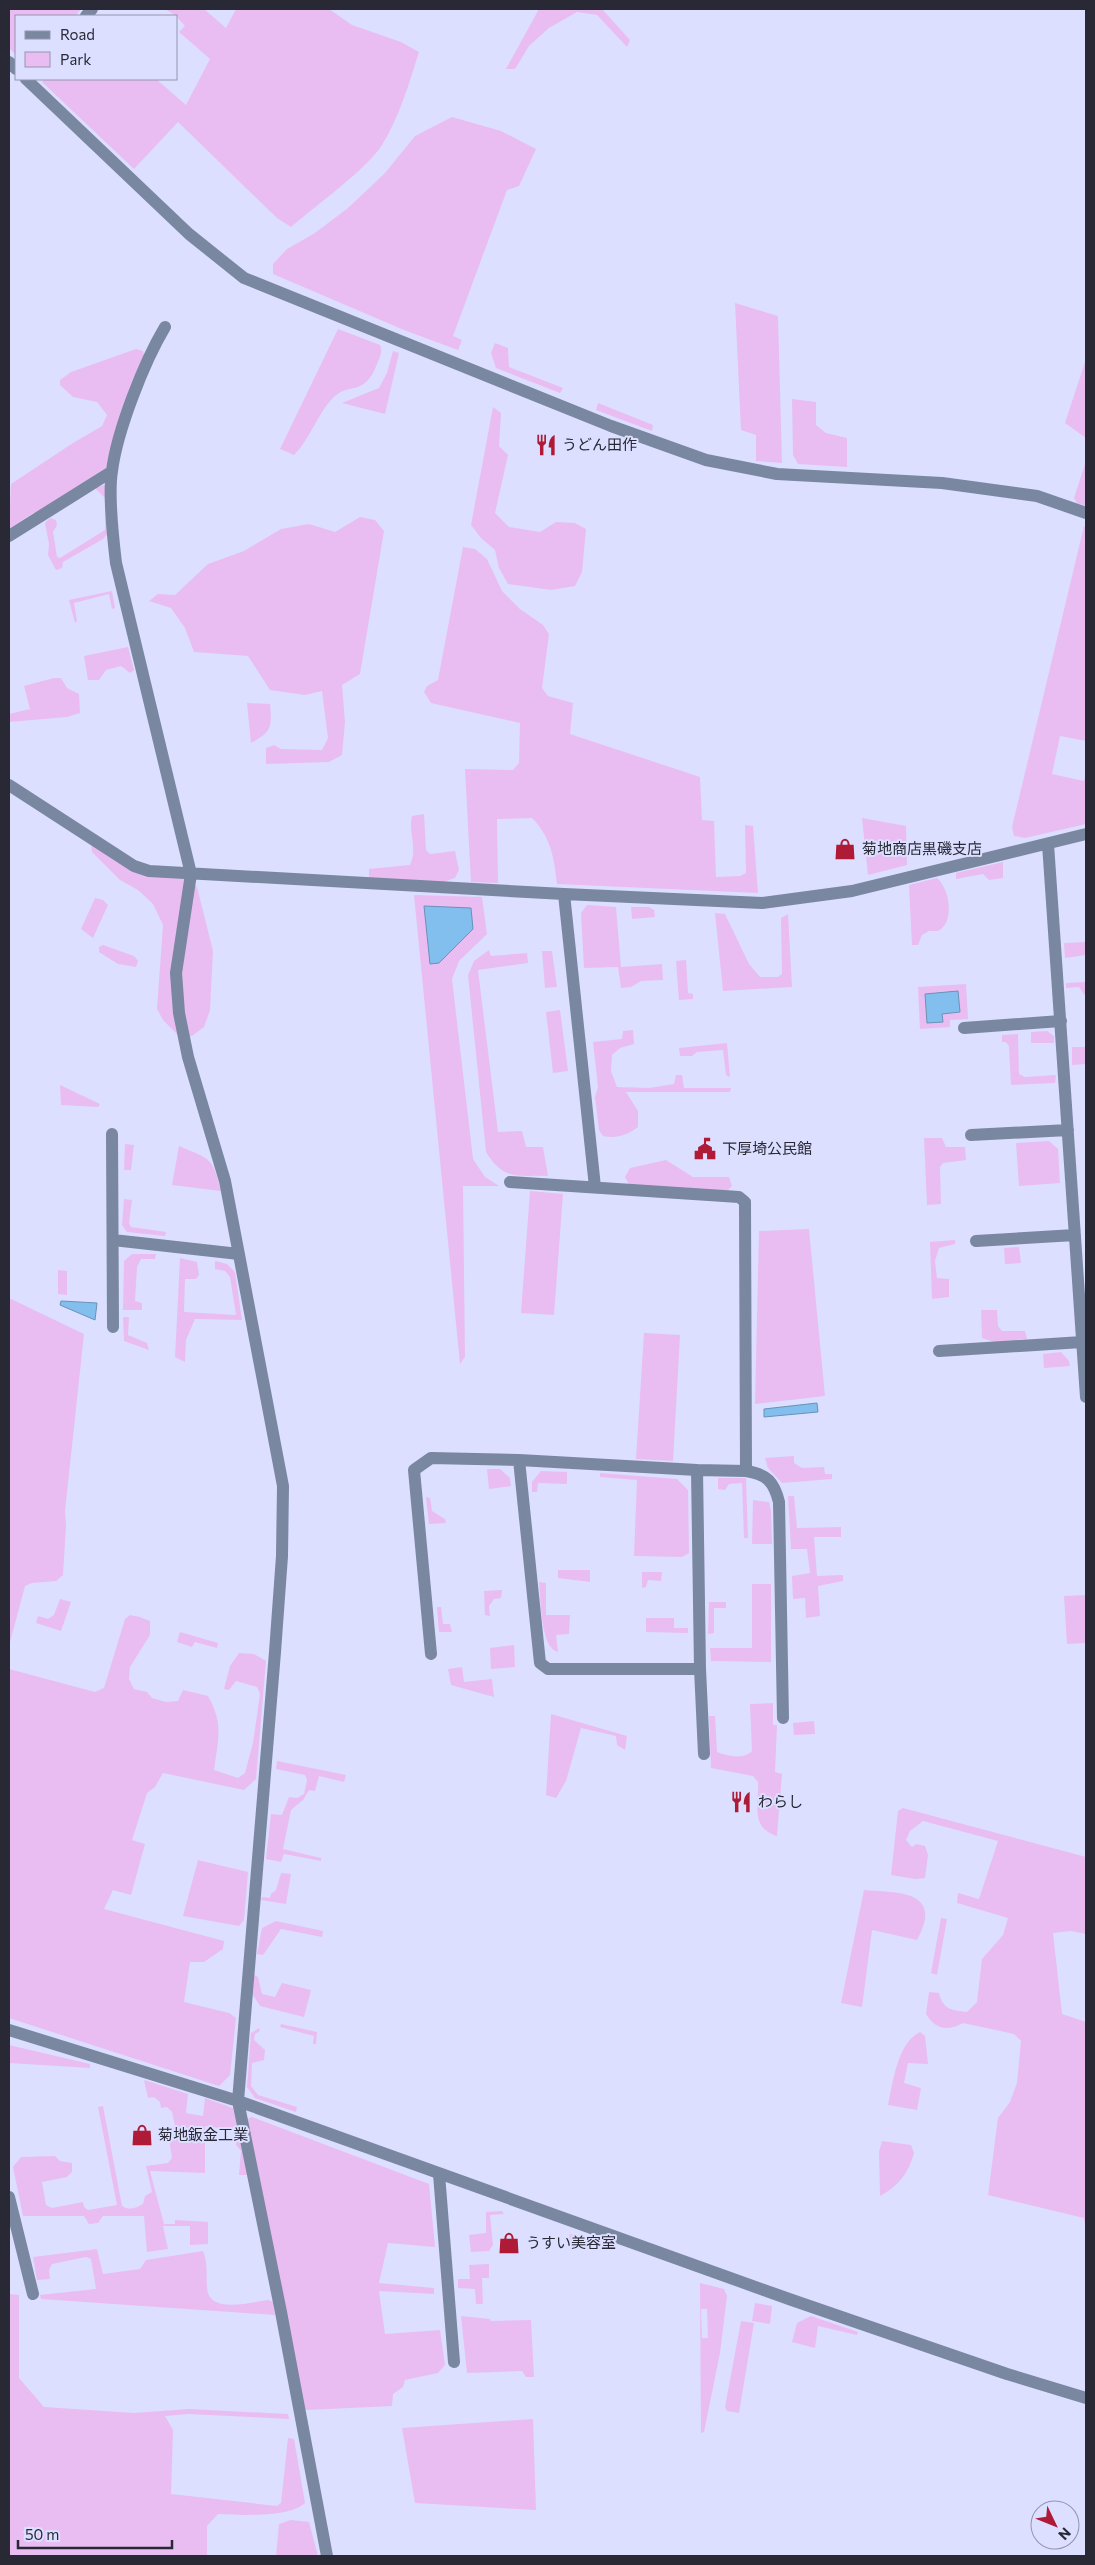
<svg xmlns="http://www.w3.org/2000/svg" width="1095" height="2565" font-family="Commissioner,'Noto Sans JP',sans-serif">
<style>
.green{fill:#e9bdf2;fill-rule:evenodd}
.water{fill:#83bfee;stroke:#6892b6}
.lines{fill:none;stroke-linecap:round;stroke-linejoin:round}
.minor{stroke:#7987a0;stroke-width:12}
.labels{text-anchor:middle;stroke-width:4;stroke-linejoin:round;paint-order:stroke}
.poi-label{font-size:15px;fill:#282935;stroke:#dcdfff;text-anchor:start}
</style>
<rect width="100%" height="100%" fill="#dcdfff"/>
<path class="green" d="M 9,9 L 81,9 L 75,16 L 16,16 L 16,55 L 9,48 Z
M 165,9 L 204,9 L 226,28 L 236,9 L 329,9 L 352,25 L 401,42 L 419,52 C 409,83 400,116 382,145 C 367,169 315,206 291,227 L 277,218 L 178,122 L 134,169 L 42,82 L 45,79 L 156,79 L 186,105 L 210,59 L 179,32 L 185,26 L 176,16 Z
M 539,9 L 602,9 L 630,40 L 627,47 L 597,15 L 577,12 L 549,28 L 529,46 L 515,69 L 506,69 Z
M 452,117 L 501,131 L 536,149 L 519,186 L 507,190 L 453,336 L 462,340 L 458,350 L 404,330 L 273,274 L 273,264 L 287,249 L 315,233 L 348,208 L 385,173 L 415,136 Z
M 735,303 L 778,316 L 782,463 L 756,461 L 756,435 L 741,430 Z
M 338,329 L 380,345 C 383,352 380,357 377,364 C 364,399 348,380 331,400 C 316,417 310,439 294,455 L 280,449 Z
M 495,343 L 508,348 L 509,367 L 563,388 L 560,393 L 496,368 L 491,353 Z
M 136,349 L 143,351 L 145,358 L 109,466 L 38,514 L 33,513 L 9,529 L 11,484 L 73,443 L 102,426 L 107,415 L 97,402 L 73,397 L 60,385 L 60,380 L 71,372 Z
M 393,351 L 399,353 L 385,414 L 342,403 L 379,388 L 387,373 Z
M 1086,359 L 1086,438 L 1065,423 Z
M 792,399 L 816,402 L 816,425 L 826,433 L 847,438 L 847,467 L 798,464 L 793,455 Z
M 598,403 L 653,425 L 652,431 L 596,410 Z
M 493,407 L 501,413 L 499,446 L 508,455 L 495,513 L 509,527 L 540,532 L 556,522 L 575,523 L 586,529 L 582,572 L 575,586 L 551,590 L 508,584 L 499,568 L 495,550 L 481,538 L 471,525 Z
M 1086,461 L 1086,506 L 1077,503 L 1074,498 Z
M 104,485 L 108,488 L 109,532 L 103,539 L 63,562 L 62,568 L 56,570 L 48,555 L 49,544 L 45,523 L 50,518 L 56,520 L 57,525 L 53,532 L 57,557 L 60,558 L 105,530 L 106,499 L 95,488 Z
M 360,517 L 375,520 L 384,531 L 360,674 L 342,685 L 345,722 L 342,755 L 329,762 L 266,764 L 266,748 L 274,745 L 281,749 L 322,750 L 328,738 L 322,691 L 305,695 L 270,690 L 248,656 L 194,652 L 185,628 L 171,608 L 149,601 L 158,594 L 175,595 L 208,564 L 244,551 L 281,529 L 309,524 L 335,532 Z
M 1084,526 L 1086,527 L 1086,741 L 1060,736 L 1052,774 L 1084,781 L 1086,771 L 1086,824 L 1025,838 L 1014,836 L 1012,827 Z
M 463,547 L 475,549 L 487,559 L 502,591 L 520,609 L 543,625 L 549,634 L 542,688 L 548,696 L 573,703 L 570,734 L 700,777 L 702,820 L 714,821 L 716,877 L 740,876 L 746,873 L 745,825 L 753,826 L 758,893 L 557,884 C 554,858 551,837 532,818 L 497,819 L 498,883 L 471,882 L 465,769 L 513,770 L 519,763 L 520,723 L 431,703 L 424,692 L 427,686 L 438,680 Z
M 112,591 L 115,608 L 112,609 L 109,594 L 74,603 L 77,621 L 75,623 L 69,600 Z
M 128,647 L 134,670 L 130,673 L 121,666 L 106,670 L 99,680 L 88,680 L 84,656 Z
M 54,678 L 61,678 L 67,688 L 79,694 L 80,713 L 67,717 L 9,722 L 9,714 L 30,709 L 24,686 Z
M 247,703 L 270,704 C 272,727 272,732 251,743 Z
M 424,814 L 426,850 L 430,854 L 455,851 L 459,870 L 455,878 L 443,882 L 369,878 L 369,869 L 410,865 C 418,849 408,833 412,816 Z
M 862,818 L 906,826 L 907,865 L 868,875 Z
M 91,843 L 135,870 L 185,876 L 197,887 L 213,951 L 210,1010 L 204,1027 L 192,1036 L 179,1036 L 163,1020 L 157,1009 L 163,925 L 153,904 L 138,890 L 120,880 L 92,852 Z
M 1003,862 L 1003,878 L 989,880 L 983,874 L 956,879 L 956,873 Z
M 937,878 C 950,889 955,922 938,931 L 929,931 L 922,935 L 918,945 L 912,945 L 909,885 Z
M 414,895 L 482,897 L 487,934 L 459,961 L 452,979 L 473,1159 L 485,1177 L 499,1186 L 463,1186 L 465,1357 L 460,1364 Z
M 95,898 L 103,900 L 108,905 L 93,938 L 81,929 Z
M 587,905 L 616,907 L 621,967 L 662,964 L 663,980 L 641,981 L 631,987 L 621,988 L 618,967 L 584,968 L 581,913 Z
M 631,907 L 649,907 L 654,910 L 655,917 L 632,919 Z
M 715,913 L 725,914 L 749,964 L 760,977 L 778,977 L 782,974 L 781,918 L 788,914 L 792,987 L 723,991 Z
M 1086,942 L 1086,955 L 1065,958 L 1064,943 Z
M 103,945 L 134,956 L 138,961 L 136,967 L 118,964 L 99,952 L 99,947 Z
M 489,950 L 491,956 L 527,953 L 528,963 L 478,970 L 498,1132 L 522,1131 L 526,1147 L 543,1147 L 548,1176 C 517,1175 504,1181 486,1152 L 468,975 L 474,961 Z
M 542,951 L 552,951 L 557,987 L 545,988 Z
M 686,960 L 688,993 L 693,994 L 693,999 L 679,1000 L 676,961 Z
M 1086,982 L 1086,997 L 1079,987 L 1066,988 L 1066,983 Z
M 966,984 L 968,1019 L 950,1020 L 950,1027 L 920,1029 L 918,987 ZM 958,991 L 960,1012 L 942,1014 Z
M 560,1010 L 568,1071 L 553,1073 L 546,1012 Z
M 633,1030 L 634,1044 L 620,1048 L 612,1055 L 611,1071 L 617,1087 L 649,1088 L 674,1084 L 676,1075 L 682,1075 L 684,1088 L 731,1088 L 730,1092 L 626,1092 L 638,1111 L 638,1127 C 627,1135 617,1139 603,1136 L 599,1130 L 595,1097 L 598,1087 L 593,1042 L 622,1039 L 623,1031 Z
M 1047,1031 L 1054,1036 L 1054,1043 L 1031,1043 L 1031,1032 Z
M 1018,1034 L 1019,1074 L 1025,1077 L 1056,1075 L 1055,1083 L 1011,1085 L 1009,1046 L 1006,1042 L 1002,1042 L 1002,1035 Z
M 727,1043 L 730,1077 L 726,1075 L 723,1050 L 697,1052 L 692,1056 L 680,1056 L 679,1048 Z
M 1072,1047 L 1085,1047 L 1086,1064 L 1072,1065 Z
M 60,1085 L 100,1104 L 98,1107 L 61,1105 Z
M 924,1138 L 942,1138 L 946,1147 L 965,1147 L 966,1160 L 943,1163 L 940,1167 L 941,1204 L 927,1205 Z
M 1049,1141 L 1058,1149 L 1060,1183 L 1019,1186 L 1016,1143 Z
M 125,1144 L 134,1145 L 131,1170 L 124,1170 Z
M 179,1146 C 211,1160 212,1156 221,1191 L 172,1185 Z
M 666,1160 L 693,1177 L 729,1177 L 732,1186 L 725,1193 L 630,1186 L 625,1177 L 630,1168 Z
M 530,1191 L 563,1194 L 554,1315 L 521,1313 Z
M 124,1199 L 132,1200 L 129,1223 L 131,1227 L 166,1232 L 165,1236 L 127,1232 L 122,1225 Z
M 809,1229 L 825,1396 L 755,1404 L 759,1231 Z
M 955,1240 L 955,1244 L 939,1248 L 935,1261 L 937,1278 L 949,1279 L 949,1297 L 932,1299 L 930,1242 Z
M 1019,1247 L 1021,1263 L 1005,1264 L 1004,1248 Z
M 132,1254 L 156,1254 L 155,1259 L 141,1259 L 137,1267 L 135,1301 L 142,1303 L 142,1310 L 123,1310 L 124,1261 Z
M 180,1258 L 197,1262 L 199,1275 L 196,1279 L 185,1279 L 184,1312 L 236,1315 L 230,1277 L 225,1271 L 215,1269 L 215,1261 L 227,1264 L 235,1272 L 242,1320 L 195,1319 L 186,1340 L 185,1362 L 175,1357 Z
M 58,1270 L 67,1271 L 67,1295 L 58,1294 Z
M 9,1298 L 84,1334 L 65,1511 L 66,1526 L 63,1575 L 56,1581 L 32,1583 L 25,1586 L 9,1646 Z
M 981,1310 L 997,1310 L 998,1326 L 1002,1331 L 1025,1331 L 1027,1339 L 995,1342 L 982,1338 Z
M 123,1317 L 129,1317 L 128,1335 L 147,1343 L 149,1350 L 124,1341 Z
M 644,1333 L 680,1335 L 673,1461 L 636,1459 Z
M 1061,1352 L 1069,1361 L 1070,1366 L 1044,1368 L 1043,1354 Z
M 794,1456 L 794,1463 L 802,1468 L 824,1467 L 825,1474 L 832,1474 L 832,1479 L 782,1483 L 768,1468 L 765,1458 Z
M 487,1469 L 500,1469 L 510,1478 L 511,1486 L 489,1489 Z
M 541,1471 L 567,1472 L 567,1484 L 538,1483 L 537,1492 L 532,1492 L 532,1482 Z
M 600,1473 L 677,1479 L 688,1490 L 689,1553 L 682,1557 L 634,1556 L 637,1480 L 600,1477 Z
M 718,1478 L 746,1478 L 748,1538 L 744,1538 L 742,1483 L 729,1484 L 725,1490 L 718,1489 Z
M 788,1496 L 794,1496 L 797,1528 L 841,1527 L 841,1537 L 814,1537 L 817,1576 L 843,1575 L 843,1581 L 818,1586 L 820,1616 L 806,1618 L 805,1598 L 793,1599 L 792,1576 L 810,1573 L 807,1549 L 791,1549 Z
M 426,1497 L 430,1498 L 432,1511 L 445,1519 L 446,1523 L 429,1524 Z
M 753,1500 L 769,1502 L 771,1511 L 772,1544 L 752,1544 Z
M 558,1570 L 590,1570 L 590,1582 L 558,1578 Z
M 642,1572 L 662,1572 L 661,1581 L 648,1580 L 646,1587 L 642,1588 Z
M 539,1582 L 546,1583 L 546,1615 L 570,1615 L 569,1634 L 556,1635 L 558,1652 C 540,1648 541,1598 539,1582 Z
M 752,1584 L 771,1584 L 771,1662 L 711,1661 L 710,1648 L 752,1648 Z
M 502,1590 L 501,1598 L 494,1599 L 489,1606 L 490,1616 L 485,1615 L 484,1591 Z
M 1086,1595 L 1086,1643 L 1067,1644 L 1064,1596 Z
M 60,1599 L 71,1602 L 61,1631 L 36,1623 L 38,1616 L 48,1619 L 54,1615 Z
M 709,1602 L 726,1602 L 726,1608 L 714,1608 L 714,1633 L 708,1634 Z
M 437,1607 L 441,1607 L 443,1624 L 450,1624 L 452,1632 L 439,1632 Z
M 130,1615 L 140,1617 L 150,1621 L 150,1635 L 130,1667 L 129,1679 L 134,1689 L 147,1692 L 152,1698 L 166,1702 L 178,1701 L 183,1690 L 208,1696 C 224,1724 218,1740 214,1770 L 238,1778 L 245,1773 L 253,1743 L 260,1694 L 257,1687 L 236,1681 L 229,1690 L 224,1689 L 230,1666 L 239,1653 L 254,1654 L 266,1661 L 256,1779 L 244,1790 L 163,1773 L 155,1787 L 147,1793 L 132,1840 L 145,1844 L 131,1895 L 113,1890 L 104,1909 L 224,1941 L 223,1949 L 204,1962 L 190,1962 L 184,2002 L 229,2013 L 236,2018 L 230,2075 L 219,2086 L 9,2018 L 9,1669 L 95,1692 L 104,1688 L 125,1619 Z
M 646,1618 L 674,1618 L 674,1628 L 688,1628 L 688,1633 L 646,1632 Z
M 180,1632 L 218,1643 L 217,1648 L 195,1642 L 192,1647 L 177,1642 Z
M 514,1645 L 515,1667 L 491,1669 L 490,1648 Z
M 462,1667 L 464,1682 L 492,1679 L 494,1697 L 451,1685 L 448,1669 Z
M 773,1703 L 773,1725 L 777,1725 L 775,1772 L 782,1774 L 777,1836 C 750,1827 759,1806 758,1782 L 753,1776 L 711,1768 L 709,1716 L 715,1716 L 717,1752 C 728,1756 743,1760 752,1751 L 750,1704 Z
M 551,1714 L 627,1736 L 625,1750 L 617,1745 L 616,1736 L 581,1728 L 566,1781 L 556,1798 L 546,1795 Z
M 814,1721 L 815,1734 L 794,1735 L 793,1723 Z
M 277,1761 L 346,1775 L 344,1782 L 319,1776 L 315,1791 L 309,1790 L 303,1800 L 291,1810 L 283,1849 L 321,1858 L 321,1861 L 284,1854 L 281,1862 L 266,1859 L 271,1814 L 282,1815 L 289,1797 L 297,1798 L 304,1794 L 307,1780 L 305,1775 L 276,1769 Z
M 903,1808 L 1086,1857 L 1086,1934 L 1071,1931 L 1053,1933 L 1062,2014 L 1086,2022 L 1086,2231 L 1084,2218 L 988,2195 L 998,2118 L 1010,2102 L 1017,2083 L 1021,2041 L 1014,2034 L 963,2023 C 947,2032 935,2029 926,2014 L 929,1992 L 939,1993 C 943,2010 952,2010 967,2012 L 977,2002 L 982,1959 L 1003,1935 L 1008,1918 L 957,1903 L 958,1893 L 979,1899 L 998,1841 L 923,1821 L 910,1831 L 906,1840 L 912,1847 L 916,1844 L 925,1846 L 928,1855 L 925,1878 L 915,1879 L 891,1875 L 898,1811 Z
M 198,1860 L 248,1872 L 244,1920 L 239,1926 L 183,1916 Z
M 281,1873 L 291,1874 L 286,1904 L 261,1900 L 262,1897 L 270,1898 L 271,1894 L 276,1890 Z
M 864,1890 C 899,1893 944,1890 917,1940 L 872,1930 L 862,2007 L 841,2003 Z
M 941,1918 L 947,1919 L 937,1975 L 931,1973 Z
M 276,1921 L 323,1931 L 322,1937 L 281,1929 L 263,1955 L 257,1954 L 262,1928 Z
M 254,1975 L 258,1977 L 262,1994 L 275,1997 L 282,1983 L 311,1990 L 304,2017 L 260,2006 L 253,1995 Z
M 281,2024 L 317,2032 L 316,2044 L 313,2044 L 314,2036 L 280,2027 Z
M 259,2028 L 260,2031 L 255,2034 L 254,2040 L 265,2050 L 264,2060 L 252,2063 L 251,2086 L 258,2095 L 297,2107 L 296,2112 L 255,2098 L 247,2087 L 251,2033 Z
M 920,2032 L 925,2036 L 928,2064 L 908,2063 L 904,2083 L 921,2088 L 917,2110 L 888,2105 C 893,2083 897,2043 920,2032 Z
M 9,2045 L 90,2064 L 90,2068 L 9,2063 Z
M 144,2080 L 188,2094 L 186,2113 L 203,2116 L 205,2098 L 233,2108 L 248,2175 L 239,2175 L 241,2151 L 236,2145 L 237,2133 L 234,2130 L 205,2126 L 205,2173 L 150,2171 L 164,2224 L 175,2224 L 175,2220 L 208,2222 L 208,2244 L 190,2245 L 190,2226 L 163,2226 L 168,2249 L 147,2252 L 144,2216 L 103,2216 L 98,2223 L 89,2224 L 84,2216 L 23,2216 L 13,2167 L 21,2157 L 55,2156 L 60,2161 L 72,2163 L 72,2172 L 67,2177 L 42,2182 L 46,2205 L 52,2208 L 83,2202 L 84,2207 L 88,2210 L 117,2205 L 98,2107 L 103,2106 L 122,2206 C 129,2211 136,2208 143,2204 L 145,2196 L 152,2192 L 146,2166 L 168,2163 L 172,2158 L 168,2132 L 175,2126 L 172,2112 L 167,2107 L 161,2108 L 160,2102 L 154,2097 L 148,2098 Z
M 252,2117 L 429,2184 L 435,2247 L 388,2243 L 379,2283 L 434,2288 L 434,2294 L 379,2291 L 385,2334 L 440,2330 L 445,2365 L 438,2373 L 405,2380 L 403,2387 L 393,2394 L 392,2406 L 307,2410 L 303,2408 L 245,2120 Z
M 882,2141 L 911,2145 L 914,2153 C 909,2172 899,2186 880,2196 L 879,2152 Z
M 502,2211 L 504,2214 L 490,2215 L 493,2245 L 489,2251 L 471,2252 L 469,2235 L 486,2233 L 486,2212 Z
M 570,2234 L 592,2241 L 593,2246 L 568,2246 Z
M 97,2249 L 103,2274 L 140,2269 L 146,2260 L 203,2251 C 208,2262 206,2275 207,2287 C 208,2315 251,2302 268,2300 L 273,2302 L 275,2315 L 41,2299 L 40,2295 L 96,2289 L 91,2259 L 86,2257 L 52,2264 L 49,2270 L 50,2279 L 37,2280 L 33,2257 Z
M 489,2264 L 489,2278 L 482,2278 L 483,2304 L 476,2304 L 475,2289 L 458,2288 L 458,2279 L 470,2279 L 469,2265 Z
M 700,2283 L 724,2289 L 727,2296 L 720,2353 L 704,2432 L 701,2433 ZM 701,2309 L 707,2309 L 708,2338 L 702,2338 Z
M 9,2294 L 19,2295 L 19,2378 L 44,2407 L 134,2413 L 189,2409 L 288,2414 L 289,2419 L 188,2414 L 165,2416 L 173,2430 L 171,2494 L 277,2506 L 281,2503 L 288,2438 L 294,2439 L 305,2503 C 289,2518 240,2515 218,2514 L 207,2526 L 207,2556 L 9,2556 Z
M 755,2303 L 772,2306 L 770,2324 L 752,2321 Z
M 461,2316 L 490,2319 L 491,2321 L 531,2320 L 534,2377 L 526,2377 L 522,2371 L 467,2373 Z
M 811,2316 L 858,2332 L 857,2335 L 818,2326 L 815,2348 L 792,2342 L 797,2323 Z
M 741,2321 L 754,2323 L 739,2413 L 727,2411 L 725,2407 Z
M 533,2419 L 536,2510 L 415,2503 L 402,2428 Z
M 291,2520 L 309,2522 L 318,2556 L 276,2556 L 279,2524 Z"/>
<path class="water" d="M 424,906 L 471,908 L 473,929 L 439,963 L 430,964 Z
M 958,991 L 960,1012 L 942,1014 L 943,1022 L 927,1023 L 925,994 Z
M 61,1301 L 97,1303 L 95,1320 L 60,1305 Z
M 817,1403 L 818,1412 L 764,1417 L 764,1409 Z"/>
<g class="lines">
<path class="minor" d="M 86,16 L 92,9
M 9,62 L 16,69
M 26,79 L 189,234 L 244,278 L 611,426 L 706,460 L 777,474 L 942,483 L 1037,496 L 1086,513
M 165,327 C 144,362 117,431 112,471 C 108,495 113,538 116,563 L 191,874 L 176,973 L 179,1013 L 188,1057 L 225,1181 L 283,1486 L 282,1556 L 275,1652 L 238,2101 L 281,2312 L 327,2556
M 9,536 L 111,472
M 9,785 L 134,866 L 149,871 L 564,894 L 762,903 L 852,891 L 1086,834
M 1048,844 L 1086,1397
M 564,894 L 595,1187
M 964,1028 L 1061,1021
M 112,1134 L 113,1327
M 971,1135 L 1068,1130
M 510,1182 L 739,1197 L 745,1202 L 746,1471 L 697,1470 L 700,1669 L 704,1754
M 113,1240 L 239,1254
M 976,1241 L 1075,1235
M 939,1351 L 1082,1342
M 519,1460 L 540,1663 L 548,1669 L 700,1669
M 746,1471 C 767,1474 774,1482 779,1502 L 783,1718
M 431,1654 L 414,1470 L 431,1458 L 519,1460 L 697,1470
M 9,2030 L 238,2101 L 789,2299 L 1007,2374 L 1086,2398
M 439,2174 L 454,2362
M 9,2197 L 33,2294"/>
</g>
<defs>
<g id="restaurant-bare" transform="scale(1.725)"><path d="M-5-6h1v4h1v-4h1v4h1v-4h1v5L-1.5 .5V6h-2V.5L-5-1ZM5-6V6H3V1.5H1.5Q1.5-4 5-6Z" fill="#af1a36" stroke="#dcdfff" stroke-width="2.5" paint-order="stroke"/></g>
<g id="shop-bare" transform="scale(1.725)"><path d="M-5-2.5h2.3a2.7 3.5 0 0 1 5.4 0H5L5.5 6h-11ZM-1.5-2.5h3a1.5 2.3 0 0 0-3 0Z" fill="#af1a36" stroke="#dcdfff" stroke-width="2.5" paint-order="stroke"/></g>
<g id="civic-bare" transform="scale(1.725)"><path d="M-.6-6.5H3V-4.5H.6V-3L4-1V1h2V6H-6V1h2V-1L-.6-3ZM-1.2 2.5V6h2.4V2.5Z" fill="#af1a36" stroke="#dcdfff" stroke-width="2.5" paint-order="stroke"/></g>
</defs>
<g fill-rule="evenodd">
<use href="#restaurant-bare" x="546" y="445"/>
<use href="#shop-bare" x="845" y="849"/>
<use href="#civic-bare" x="705" y="1149"/>
<use href="#restaurant-bare" x="741" y="1802"/>
<use href="#shop-bare" x="142" y="2135"/>
<use href="#shop-bare" x="509" y="2243"/>
</g>
<g class="labels">
<g class="poi-label">
<text x="562" y="450">うどん田作</text>
<text x="862" y="854">菊地商店黒磯支店</text>
<text x="722" y="1154">下厚埼公民館</text>
<text x="758" y="1807">わらし</text>
<text x="158" y="2140">菊地鈑金工業</text>
<text x="526" y="2248">うすい美容室</text>
</g>
</g>
<rect width="1095" height="2565" fill="none" stroke="#282935" stroke-width="20"/>
<rect x="15" y="15" width="162" height="65" fill="#dcdfff" stroke="#9496ae"/>
<rect x="25" y="31" width="25" height="8" fill="#7987a0" stroke="#9496ae"/>
<text x="60" y="40" font-size="15" fill="#282935">Road</text>
<rect x="25" y="52" width="25" height="15" fill="#e9bdf2" stroke="#9496ae"/>
<text x="60" y="65" font-size="15" fill="#282935">Park</text>
<g transform="translate(1055 2525) rotate(133)"><circle r="24" fill="#dcdfff" stroke="#9496ae"/>
<path d="M0-4L9 19L0 12L-9 19Z" fill="#af1a36"/>
<text y="-8" font-size="14" font-weight="bold" text-anchor="middle" fill="#282935">N</text>
</g>
<path d="M18 2540v8h154v-8" fill="none" stroke="#282935" stroke-width="2.5"/>
<text x="25" y="2540" font-size="15" fill="#282935" stroke="#dcdfff" stroke-width="4" paint-order="stroke">50 m</text>
</svg>
